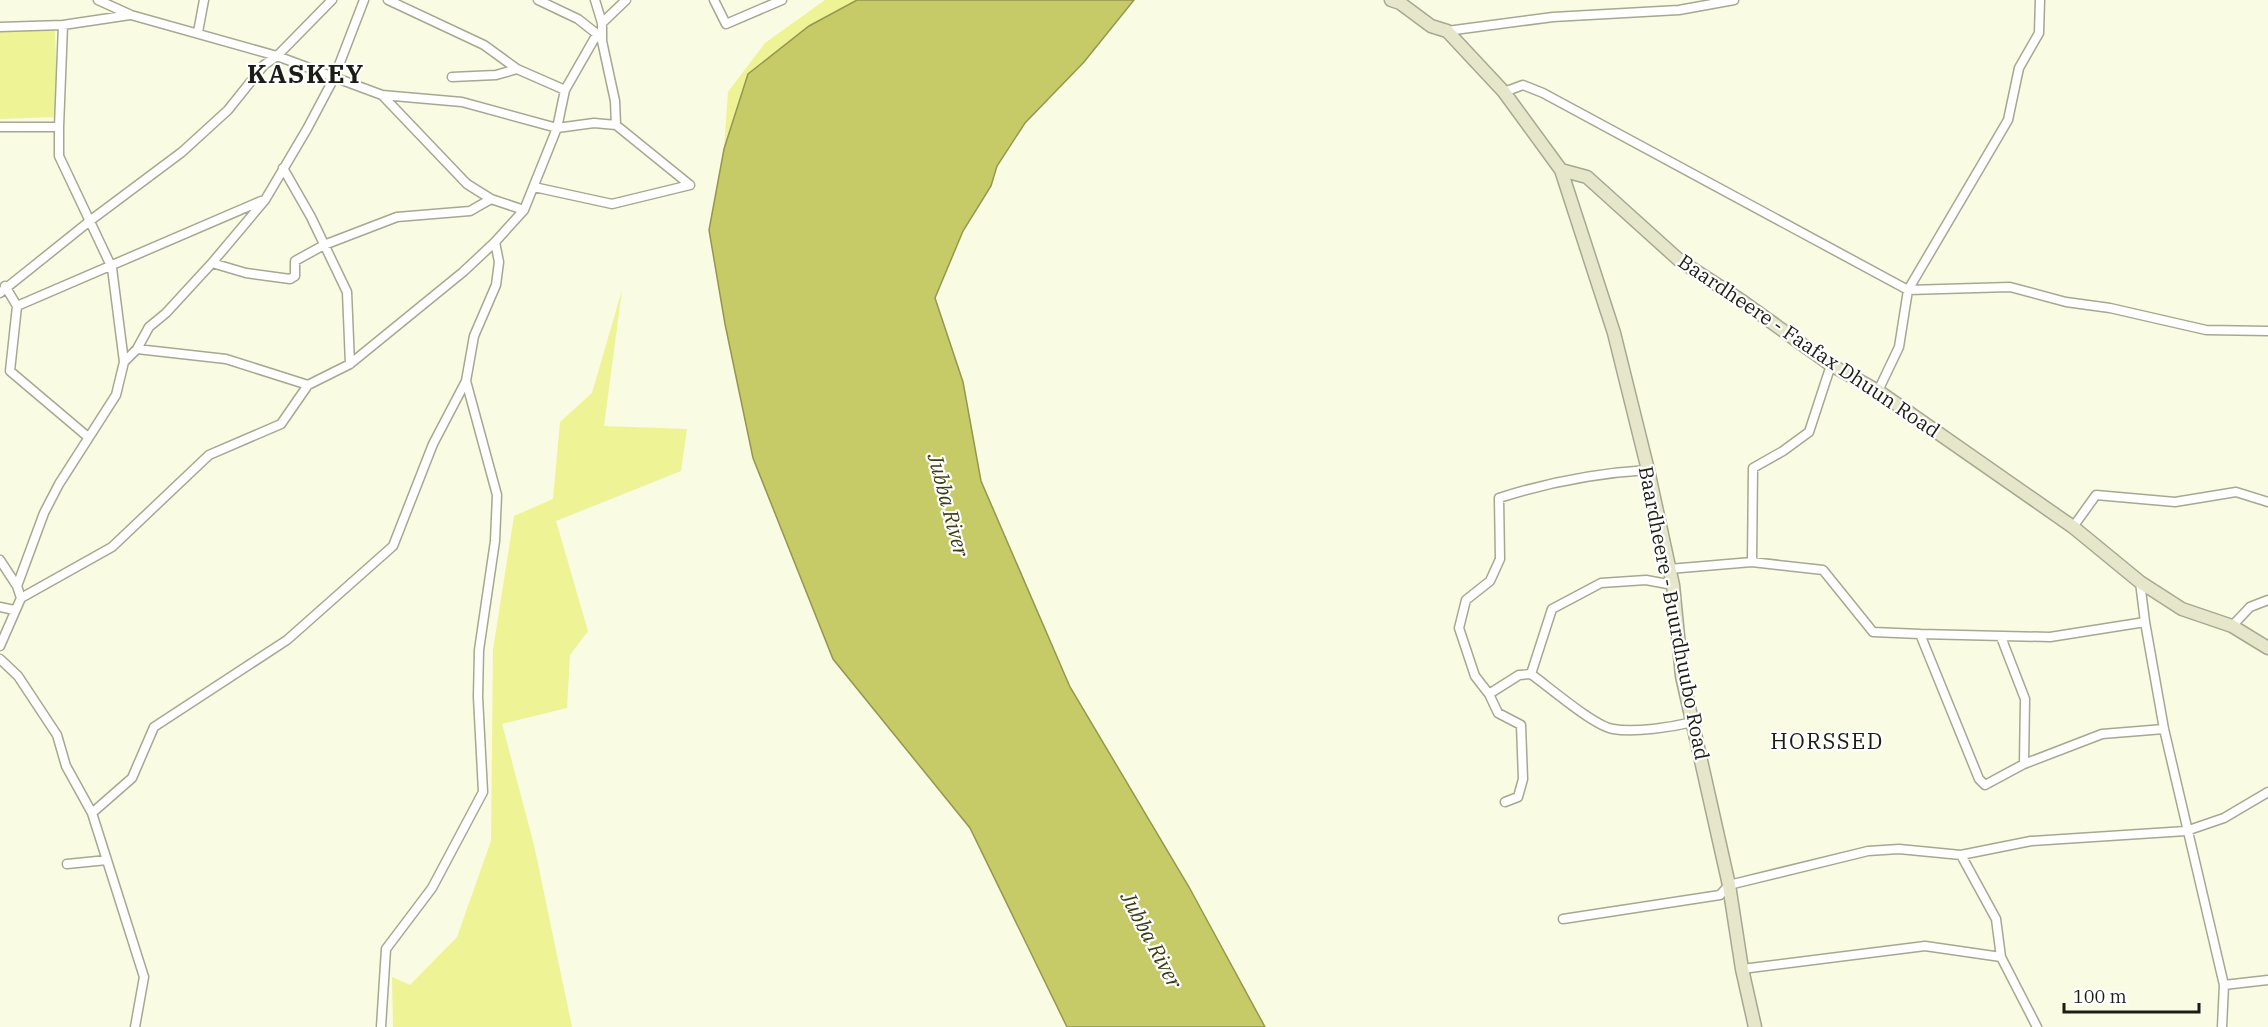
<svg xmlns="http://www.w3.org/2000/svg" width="2268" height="1027" font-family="'IBM Plex Serif',serif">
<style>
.green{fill:#eef395}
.water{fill:#c7cb67;stroke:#94974e;stroke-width:1.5}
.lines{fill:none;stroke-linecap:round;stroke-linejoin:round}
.minor-casing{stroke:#a6a892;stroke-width:11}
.secondary-casing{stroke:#a6a892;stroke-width:15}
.minor{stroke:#fff;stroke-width:8}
.secondary{stroke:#e5e6ca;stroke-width:12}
.labels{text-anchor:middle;stroke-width:4.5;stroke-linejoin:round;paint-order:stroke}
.street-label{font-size:20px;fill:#1c1d15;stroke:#fff}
.water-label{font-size:21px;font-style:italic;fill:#3b3c11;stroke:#fff}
.quarter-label{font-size:22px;letter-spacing:1.5px;fill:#1c1d15;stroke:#fff}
.district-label{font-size:26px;font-weight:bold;letter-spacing:1.5px;fill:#1c1d15;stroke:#fff}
</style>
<rect width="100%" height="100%" fill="#f9fbe3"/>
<path class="green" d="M 825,0 L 857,0 L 809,26 L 748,74 L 724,149 L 728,92 L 765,43 Z
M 55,30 L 58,117 L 0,119 L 0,32 Z
M 622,290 L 604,426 L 687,429 L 681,471 L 556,521 L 588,631 L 570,655 L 567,708 L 502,724 L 534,845 L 572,1027 L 393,1027 L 392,977 L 410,985 L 457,937 L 491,841 L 493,650 L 514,516 L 553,499 L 560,422 L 592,393 Z"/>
<path class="water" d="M 857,0 L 1134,0 L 1084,62 L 1025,123 L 997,166 L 991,186 L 963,231 L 935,298 L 963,382 L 981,481 L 1070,687 L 1189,887 L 1265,1027 L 1067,1027 L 970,828 L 833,659 L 753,458 L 725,324 L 709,230 L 724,149 L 748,74 L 809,26 Z"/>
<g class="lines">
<g class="minor-casing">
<path id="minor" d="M 98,0 L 131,15 L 277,56 L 382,95 L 462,102 L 557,128 L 594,123 L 616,125 L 690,185
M 388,0 L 484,45 L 517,69
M 538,0 L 578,19 L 597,34
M 714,0 L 726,24 L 782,0
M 602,23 L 626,0
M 0,27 L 63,25 L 130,15
M 1447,31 L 1553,17 L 1679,10 L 1734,0
M 198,32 L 204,0
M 602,41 L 615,101 L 616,125
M 452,77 L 496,75 L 517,69 L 565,90
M 1504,92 L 1523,85 L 1543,93 L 1908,290 L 2010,287 L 2066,302 L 2110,308 L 2206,330 L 2268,331
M 382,95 L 467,184 L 491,199 L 524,210
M 0,127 L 59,127 L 63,25
M 59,127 L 59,156 L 112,268 L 124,362
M 283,168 L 311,217 L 347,292 L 350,364
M 534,187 L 612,204 L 690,185
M 212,263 L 246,273 L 290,279 L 295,276 L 295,261 L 324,245 L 397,217 L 470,211 L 491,199
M 5,286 L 17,306 L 10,371 L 88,437
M 0,293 L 91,220 L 182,152 L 228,110 L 264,65 L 277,56 L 332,0
M 17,306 L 261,201
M 137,349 L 226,359 L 308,385
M 1878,391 L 1899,347 L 1908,290 L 2008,120 L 2019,68 L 2039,33 L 2040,0
M 2073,527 L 2096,495 L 2175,502 L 2236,492 L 2268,502
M 0,560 L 17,586
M 1752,562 L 1753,468 L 1783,451 L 1809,432 L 1831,365
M 1669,569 L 1752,562 L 1823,570 L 1873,632 L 1920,634 L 1979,779 L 1985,785 L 2024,764 L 2025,699 L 2001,637
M 2140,582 L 2145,622 L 2164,729 L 2224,985 L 2222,1027
M 1673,585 L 1646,580 L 1601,583 L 1552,609 L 1531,674 C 1549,687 1594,726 1613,729 C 1635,733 1672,727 1693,722
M 21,598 L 112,547 L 209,455 L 281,424 L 308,385 L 350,364 L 463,272 L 495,242
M 0,607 L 14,610
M 2232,626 L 2250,607 L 2268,600
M 1920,634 L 2050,637 L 2145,622
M 0,646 L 21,598 L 17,586 L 44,513 L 59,484 L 116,395 L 124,362 L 137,349 L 149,327 L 166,313 L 212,263 L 265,200 L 307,129 L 334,78 L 364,0
M 0,659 L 18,676 L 57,735 L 66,766 L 92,813 L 144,977 L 135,1027
M 1489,694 L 1519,675 L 1531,674
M 2024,764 L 2102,734 L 2164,729
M 1505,802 L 1518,797 L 1523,779 L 1521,725 L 1498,713 L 1489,694 L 1475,676 L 1459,628 L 1466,600 L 1490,581 L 1500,559 L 1499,498 C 1549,482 1596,473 1648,470
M 92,813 L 132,778 L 154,727 L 287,640 L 393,546 L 433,444 L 466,381
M 1961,855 L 1996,919 L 2001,957 L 2037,1027
M 67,864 L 107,860
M 1563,919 L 1720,895 L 1729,885 L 1868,851 L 1899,849 L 1961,855 L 2031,841 L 2186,831 L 2224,818 L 2268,792
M 1742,969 L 1925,946 L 2001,957
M 2224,985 L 2268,980
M 381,1027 L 386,949 L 432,888 L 483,792 L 478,697 L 479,650 L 495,541 L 497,495 L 466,381 L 474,336 L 496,285 L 499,262 L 495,242 L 524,210 L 557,128 L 565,90 L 597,34 L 602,41 L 602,23 L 595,0"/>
</g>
<g class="secondary-casing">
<path id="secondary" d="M 1391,0 L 1400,3 L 1431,26 L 1447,31 L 1504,92 L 1561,170 L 1587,177 L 1679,260 L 1742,301 L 1831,365 L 1878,391 L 2073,527 L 2140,582 L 2182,609 L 2232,626 L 2268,648
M 1561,170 L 1614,333 L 1648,470 L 1673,585 L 1682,676 L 1729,885 L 1742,969 L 1755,1027"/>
</g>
<use href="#minor" class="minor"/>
<use href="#secondary" class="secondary"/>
</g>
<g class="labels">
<g class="street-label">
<text transform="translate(1809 346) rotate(34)" y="7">Baardheere - Faafax Dhuun Road</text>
<text transform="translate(1674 613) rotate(79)" y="7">Baardheere - Buurdhuubo Road</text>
</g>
<g class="water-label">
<text transform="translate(948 505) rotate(75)" y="7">Jubba River</text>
<text transform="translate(1151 940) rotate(62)" y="7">Jubba River</text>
</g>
<g class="quarter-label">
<text x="1827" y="749">HORSSED</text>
</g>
<g class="district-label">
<text x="306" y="83">KASKEY</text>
</g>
</g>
<path d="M2064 1003v9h135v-9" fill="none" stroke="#1c1d15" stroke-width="3"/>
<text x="2073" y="1003" font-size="18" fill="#1c1d15" stroke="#ffffff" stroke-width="4.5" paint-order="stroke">100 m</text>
</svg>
